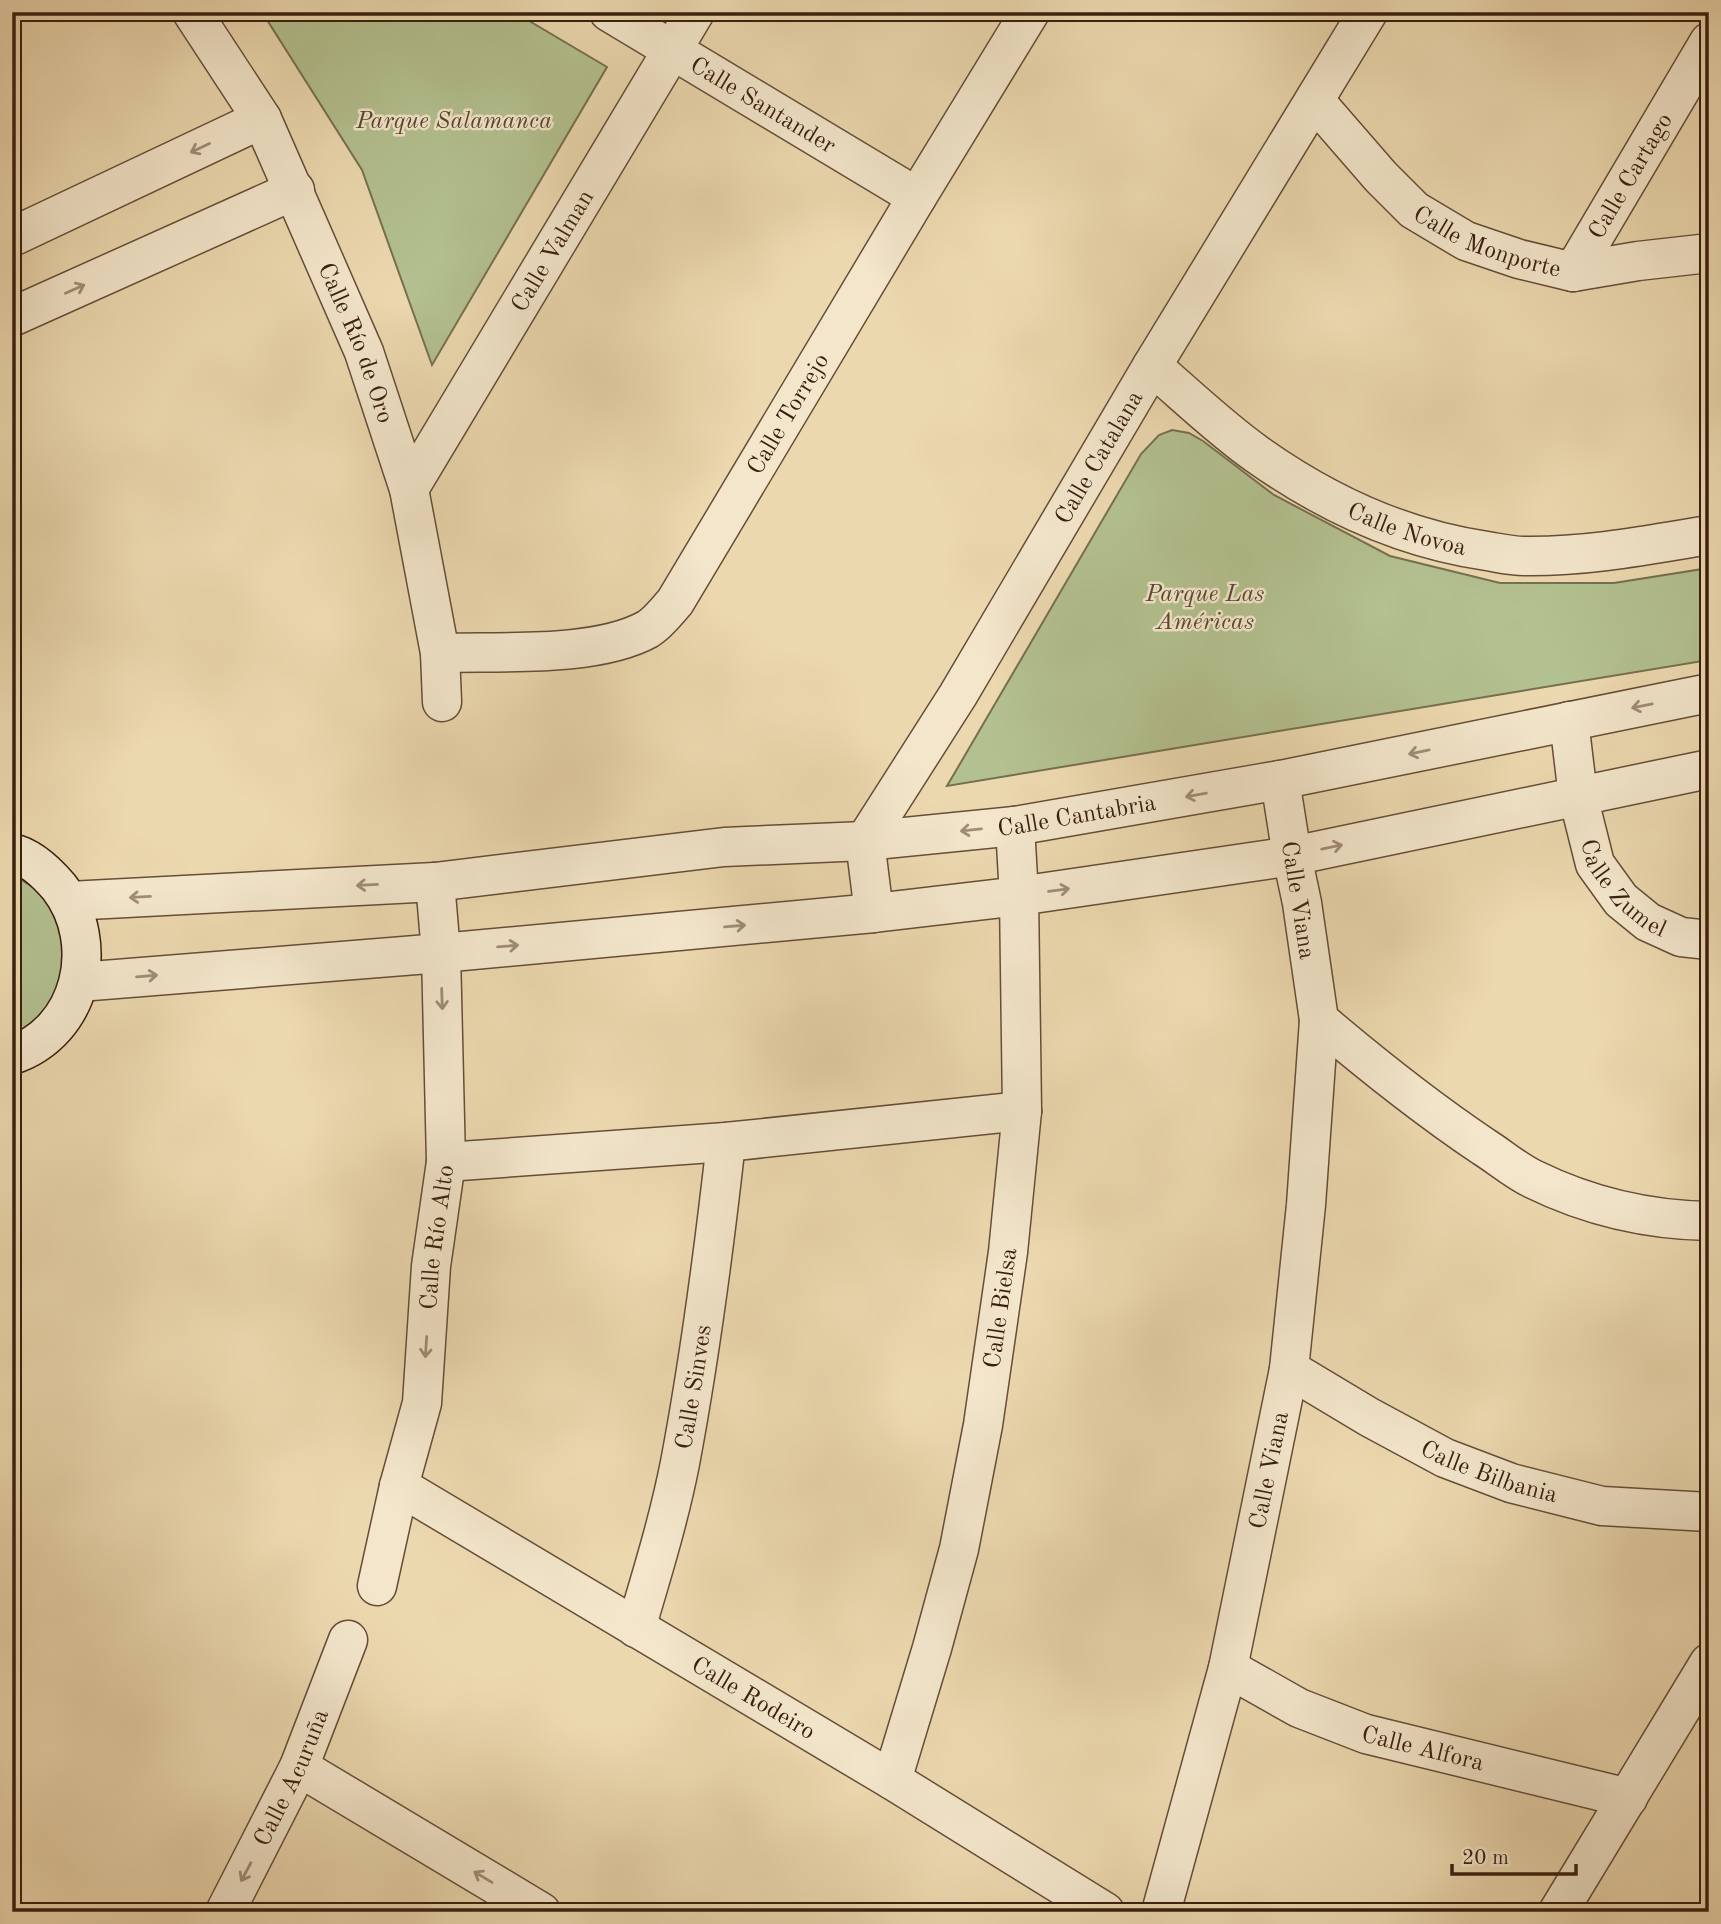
<svg xmlns="http://www.w3.org/2000/svg" width="1721" height="1924" font-family="'Old Standard TT',serif">
<style>
.green{fill:#b3c08f;stroke:#767050;stroke-width:2}
.lines{fill:none;stroke-linecap:round;stroke-linejoin:round}
.street-casing{stroke:#664d38;stroke-width:41}
.secondary-casing{stroke:#3a1f10;stroke-width:41}
.street{stroke:#f3e6cb;stroke-width:38}
.secondary{stroke:#f3e6cb;stroke-width:38}
.oneway{stroke:#a08c77}
.labels{text-anchor:middle;stroke-width:5;stroke-linejoin:round;paint-order:stroke}
.street-label{font-size:24px;fill:#3a1f10;stroke:#f3e6cb}
.park-label{font-size:24px;font-style:italic;fill:#584730;stroke:#f3e6cb}
</style>
<rect width="100%" height="100%" fill="#ecd8af"/>
<filter id="stains"><feTurbulence type="fractalNoise" baseFrequency=".00286" numOctaves="4"/><feColorMatrix values="0 0 0 0 .2 0 0 0 0 .09 0 0 0 0 .02 0 0 0 .5 -.17"/></filter>
<radialGradient id="worn" r=".72"><stop offset=".6" stop-color="#630" stop-opacity="0"/><stop offset="1" stop-color="#630" stop-opacity=".3"/></radialGradient>
<path class="green" d="M 262,12 L 514,12 L 607,67 L 432,365 L 362,170 Z
M 1172,430 L 1189,433 L 1203,441 L 1274,495 L 1390,556 L 1500,583 L 1614,583 L 1709,568 L 1709,660 L 947,786 L 1141,454 L 1159,435 Z
M 12,874 L 39,891 L 57,914 L 67,944 L 55,1003 L 12,1039 Z"/>
<g class="lines">
<g class="street-casing">
<g id="street">
<path id="s1" d="M 192,12 L 262,119 L 364,352 L 409,489 L 440,653 L 442,702"/>
<path id="s2" d="M 609,12 L 917,197"/>
<path id="s3" d="M 1315,101 L 1381,177 L 1414,210 L 1466,241 L 1519,259 L 1573,272 L 1638,261 L 1709,253"/>
<path d="M 12,237 L 262,119"/>
<path id="s4" d="M 1573,272 L 1709,42"/>
<path d="M 12,317 L 295,190"/>
<path id="s5" d="M 1152,366 C 1187,396 1221,429 1258,455 C 1326,503 1404,539 1487,551 C 1499,553 1511,556 1524,556 C 1586,557 1648,545 1709,535"/>
<path id="s6" d="M 409,489 L 695,12"/>
<path id="s7" d="M 440,653 C 500,651 596,658 648,629 C 658,623 667,611 675,602 L 917,197 L 1030,12"/>
<path id="s8" d="M 1569,721 L 1578,796 L 1595,864 L 1621,900 L 1648,922 L 1681,937 L 1709,940"/>
<path id="s9" d="M 69,901 L 435,882 L 724,847 L 865,841 L 1015,826 L 1280,780 L 1709,693"/>
<path id="s10" d="M 874,913 L 865,841 L 958,695 L 1152,366 L 1368,12"/>
<path d="M 79,982 L 441,953 L 874,913 L 1019,896 L 1292,856 L 1709,769"/>
<path d="M 1319,1020 C 1372,1065 1426,1108 1484,1147 C 1500,1157 1516,1171 1533,1179 C 1588,1206 1648,1220 1709,1221"/>
<path d="M 446,1162 L 726,1142 L 1022,1111"/>
<path id="s11" d="M 1289,1369 L 1369,1417 L 1445,1458 L 1511,1483 L 1602,1506 L 1709,1512"/>
<path id="s12" d="M 399,1486 L 892,1780 L 1105,1912"/>
<path id="s13" d="M 377,1586 L 399,1486 L 422,1403 L 431,1266 L 446,1162 L 441,953 L 435,882"/>
<path id="s14" d="M 636,1628 C 652,1574 669,1519 680,1463 C 700,1357 714,1250 726,1142"/>
<path id="s15" d="M 1228,1668 L 1299,1708 L 1366,1734 L 1628,1798"/>
<path d="M 299,1767 L 541,1912"/>
<path id="s16" d="M 892,1780 L 932,1648 L 959,1549 L 983,1425 L 1008,1252 L 1022,1111 L 1019,896 L 1015,826"/>
<path id="s17" d="M 225,1912 L 299,1767 L 348,1640"/>
<path id="s18" d="M 1161,1912 L 1228,1668 L 1289,1369 L 1306,1205 L 1319,1020 L 1302,903 L 1292,856 L 1280,780"/>
<path d="M 1558,1912 L 1709,1663"/>
</g>
</g>
<g class="secondary-casing">
<path id="secondary" d="M 12,853 C 31,857 47,873 59,887 C 102,943 82,1032 12,1055"/>
</g>
<use href="#street" class="street"/>
<use href="#secondary" class="secondary"/>
</g>
<defs><path id="oneway-shaft" d="M-6 0H5M1.5-3L5.5 0L1.5 3" fill="none" stroke-width="1.6" stroke-linecap="round" stroke-linejoin="round" transform="scale(1.75)"/></defs>
<g class="oneway">
<use href="#oneway-shaft" transform="translate(200 148) rotate(155)"/>
<use href="#oneway-shaft" transform="translate(75 289) rotate(-24)"/>
<use href="#oneway-shaft" transform="translate(1642 706) rotate(169)"/>
<use href="#oneway-shaft" transform="translate(1419 752) rotate(168)"/>
<use href="#oneway-shaft" transform="translate(1196 795) rotate(170)"/>
<use href="#oneway-shaft" transform="translate(971 830) rotate(174)"/>
<use href="#oneway-shaft" transform="translate(1332 847) rotate(-12)"/>
<use href="#oneway-shaft" transform="translate(367 885) rotate(177)"/>
<use href="#oneway-shaft" transform="translate(1059 890) rotate(-8)"/>
<use href="#oneway-shaft" transform="translate(140 897) rotate(177)"/>
<use href="#oneway-shaft" transform="translate(735 926) rotate(-5)"/>
<use href="#oneway-shaft" transform="translate(508 946) rotate(-5)"/>
<use href="#oneway-shaft" transform="translate(147 976) rotate(-5)"/>
<use href="#oneway-shaft" transform="translate(442 999) rotate(88)"/>
<use href="#oneway-shaft" transform="translate(426 1347) rotate(94)"/>
<use href="#oneway-shaft" transform="translate(246 1872) rotate(118)"/>
<use href="#oneway-shaft" transform="translate(483 1877) rotate(-149)"/>
</g>
<g class="labels">
<g class="street-label">
<text dy="8" stroke="none"><textPath href="#s2" startOffset="180">Calle Santander</textPath></text>
<text dy="8" stroke="none"><textPath href="#s4" startOffset="112">Calle Cartago</textPath></text>
<text dy="8" stroke="none"><textPath href="#s3" startOffset="228">Calle Monporte</textPath></text>
<text dy="8" stroke="none"><textPath href="#s6" startOffset="278">Calle Valman</textPath></text>
<text dy="8" stroke="none"><textPath href="#s1" startOffset="371">Calle Río de Oro</textPath></text>
<text dy="8" stroke="none"><textPath href="#s7" startOffset="469">Calle Torrejo</textPath></text>
<text dy="8" stroke="none"><textPath href="#s10" startOffset="522">Calle Catalana</textPath></text>
<text dy="8" stroke="none"><textPath href="#s5" startOffset="306">Calle Novoa</textPath></text>
<text dy="8" stroke="none"><textPath href="#s9" startOffset="1012">Calle Cantabria</textPath></text>
<text dy="8" stroke="none"><textPath href="#s8" startOffset="182">Calle Zumel</textPath></text>
<text transform="translate(1299 900) rotate(81)" y="8">Calle Viana</text>
<text dy="8" stroke="none"><textPath href="#s13" startOffset="355">Calle Río Alto</textPath></text>
<text dy="8" stroke="none"><textPath href="#s16" startOffset="485">Calle Bielsa</textPath></text>
<text dy="8" stroke="none"><textPath href="#s14" startOffset="248">Calle Sinves</textPath></text>
<text dy="8" stroke="none"><textPath href="#s11" startOffset="226">Calle Bilbania</textPath></text>
<text dy="8" stroke="none"><textPath href="#s18" startOffset="455">Calle Viana</textPath></text>
<text dy="8" stroke="none"><textPath href="#s12" startOffset="413">Calle Rodeiro</textPath></text>
<text dy="8" stroke="none"><textPath href="#s15" startOffset="212">Calle Alfora</textPath></text>
<text dy="8" stroke="none"><textPath href="#s17" startOffset="150">Calle Acuruña</textPath></text>
</g>
<g class="park-label">
<text x="454" y="128">Parque Salamanca</text>
<text x="1205" y="601">Parque Las<tspan x="1205" dy="28">Américas</tspan></text>
</g>
</g>
<rect width="1721" height="1924" fill="none" stroke="#ecd8af" stroke-width="42"/>
<rect x="14" y="14" width="1693" height="1896" fill="none" stroke="#3a1f10" stroke-width="3.5"/>
<rect x="21" y="21" width="1679" height="1882" fill="none" stroke="#3a1f10" stroke-width="2"/>
<path d="M1452 1864v10h124v-10" fill="none" stroke="#3a1f10" stroke-width="3.5"/>
<text x="1462" y="1864" font-size="21" fill="#3a1f10" stroke="#f3e6cb" stroke-width="5" paint-order="stroke">20 m</text>
<rect width="100%" height="100%" filter="url(#stains)"/>
<rect width="100%" height="100%" fill="url(#worn)"/>
</svg>
